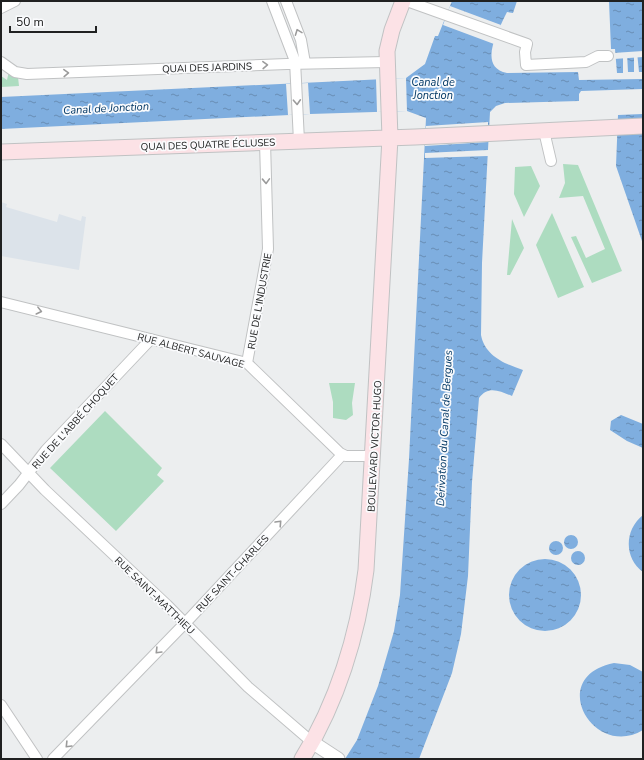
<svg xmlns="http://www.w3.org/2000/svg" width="644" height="760" font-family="'Nunito Sans',sans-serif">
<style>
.built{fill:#dce3ea}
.green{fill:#addcc0}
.water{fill:url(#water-ripples)}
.pier{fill:#eceeef}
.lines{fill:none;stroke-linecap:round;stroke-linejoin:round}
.minor-casing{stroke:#c0c2c3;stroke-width:12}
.tertiary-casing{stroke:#c0c2c3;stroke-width:15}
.secondary-casing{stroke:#c0c2c3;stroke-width:17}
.minor{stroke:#fff;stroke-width:10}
.tertiary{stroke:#fff;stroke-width:13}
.secondary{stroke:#fce2e6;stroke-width:15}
.oneway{stroke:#9b9b9b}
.labels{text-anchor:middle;stroke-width:3.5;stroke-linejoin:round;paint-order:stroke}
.street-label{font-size:10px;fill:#202121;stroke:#fafbfd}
.water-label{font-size:11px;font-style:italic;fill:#013764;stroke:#fafbfd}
</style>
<defs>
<pattern id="water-ripples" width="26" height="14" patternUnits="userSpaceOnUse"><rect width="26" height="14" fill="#7faedf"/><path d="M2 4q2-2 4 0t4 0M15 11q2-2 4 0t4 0" fill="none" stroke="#688db4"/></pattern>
</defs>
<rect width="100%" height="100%" fill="#eceeef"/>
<path class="built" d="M 1,202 L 7,204 L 6,207 L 57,222 L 59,214 L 81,221 L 82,216 L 86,217 L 79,270 L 1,256 Z"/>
<path class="green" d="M 9,71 L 18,77 L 19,86 L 1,87 L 1,76 L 7,80 Z
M 563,164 L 578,165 L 622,271 L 592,283 L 571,237 L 576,236 L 586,258 L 605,249 L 583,196 L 559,198 L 565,183 Z
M 531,166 L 540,186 L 524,217 L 514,194 L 515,167 Z
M 552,213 L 584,287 L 558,298 L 536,245 Z
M 512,219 L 524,248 L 510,275 L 507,275 Z
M 329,383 L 355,383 L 352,403 L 353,415 L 346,420 L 333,418 L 333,402 Z
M 105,411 L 162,468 L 157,475 L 164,481 L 116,531 L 50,468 Z"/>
<path class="water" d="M 452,1 L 517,1 L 513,13 L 507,12 L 505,16 C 497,33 478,67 507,73 L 578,72 L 579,80 L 643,79 L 643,89 L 581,91 L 579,94 L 579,101 L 505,103 L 496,106 L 490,112 L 482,263 L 481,335 C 485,356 505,364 523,370 L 512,396 C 500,391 488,385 479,398 L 472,482 L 468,576 L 461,634 L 452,673 L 419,759 L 345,759 L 357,740 L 378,686 L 394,631 L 400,595 L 409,459 L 426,118 L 407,111 L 310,114 L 1,129 L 1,97 L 406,78 L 425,64 L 435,36 L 438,36 Z
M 609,1 L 643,1 L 643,72 L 639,72 L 637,52 L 634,53 L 634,72 L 628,72 L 627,53 L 623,54 L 623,73 L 617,73 L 615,49 L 611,49 Z
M 643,114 L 643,244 L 616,166 L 618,115 Z
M 621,415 L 643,424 L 643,448 L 627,441 L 610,430 L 611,421 Z
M 643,515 L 643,572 C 624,558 624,530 643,515 Z
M564 542a7 7 0 1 1 14 0a7 7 0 1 1-14 0Z
M549 548a7 7 0 1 1 14 0a7 7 0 1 1-14 0Z
M571 558a7 7 0 1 1 14 0a7 7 0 1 1-14 0Z
M509 595a36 36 0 1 1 72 0a36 36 0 1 1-72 0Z
M 614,663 L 630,665 L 643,672 L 643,730 C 594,760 545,677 614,663 Z"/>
<path class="pier" d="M 450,6 L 501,25 L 494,44 L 443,25 Z
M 643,51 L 643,57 L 614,59 L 613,53 Z
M 406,78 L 407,111 L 377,112 L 376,79 Z
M 308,83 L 310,114 L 288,115 L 286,84 Z
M 488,122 L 488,142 L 425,146 L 426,126 Z
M 488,150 L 488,156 L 425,158 L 425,153 Z"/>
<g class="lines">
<g class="minor-casing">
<path id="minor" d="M 272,1 L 295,61 L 299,141
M 286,1 L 301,40 L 305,63
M 407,1 L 527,44 L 525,52 L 526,65 L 586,62 L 598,56 L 608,56
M 1,8 L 15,1
M 1,62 L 15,72 L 27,74 L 287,64 L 387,62
M 544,131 L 551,161
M 1,302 L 247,363 L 340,453 L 346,456 L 374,456
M 247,363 L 268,249 L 265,142
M 1,444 L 45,490 L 167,605 L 248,687 L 312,742
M 1,504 L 19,485 L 46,450 L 151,339
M 1,705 L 37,759
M 53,759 L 191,617 L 342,455"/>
</g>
<g class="tertiary-casing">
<path id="tertiary" d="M 312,742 L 338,759"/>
</g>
<g class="secondary-casing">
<path id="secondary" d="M 1,152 L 415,137 L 643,126
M 302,759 C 337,703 358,635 366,570 L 390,138 L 387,51 L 392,30 L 403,1"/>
</g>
<use href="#minor" class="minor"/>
<use href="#tertiary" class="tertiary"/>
<use href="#secondary" class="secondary"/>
</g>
<defs><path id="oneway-chevron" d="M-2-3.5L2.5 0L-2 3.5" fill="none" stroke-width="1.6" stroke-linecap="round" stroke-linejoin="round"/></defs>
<g class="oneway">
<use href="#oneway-chevron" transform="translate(298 32) rotate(-111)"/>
<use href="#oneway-chevron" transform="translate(265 65) rotate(-2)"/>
<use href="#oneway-chevron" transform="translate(66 73) rotate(-2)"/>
<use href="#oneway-chevron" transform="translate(297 102) rotate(87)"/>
<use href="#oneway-chevron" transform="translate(266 181) rotate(88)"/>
<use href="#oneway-chevron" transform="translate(39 311) rotate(14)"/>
<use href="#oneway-chevron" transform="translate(279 523) rotate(-47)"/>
<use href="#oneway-chevron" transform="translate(158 651) rotate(134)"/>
<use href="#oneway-chevron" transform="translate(68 745) rotate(134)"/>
</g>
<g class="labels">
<g class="street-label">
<text transform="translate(207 67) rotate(-2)" y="4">QUAI DES JARDINS</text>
<text transform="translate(208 144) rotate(-2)" y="4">QUAI DES QUATRE ÉCLUSES</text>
<text transform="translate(259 301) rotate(-80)" y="4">RUE DE L'INDUSTRIE</text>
<text transform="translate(191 350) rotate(15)" y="4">RUE ALBERT SAUVAGE</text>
<text transform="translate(75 421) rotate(-48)" y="4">RUE DE L'ABBÉ CHOQUET</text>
<text transform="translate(374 446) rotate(-87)" y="4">BOULEVARD VICTOR HUGO</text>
<text transform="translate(232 573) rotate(-47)" y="4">RUE SAINT-CHARLES</text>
<text transform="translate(155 595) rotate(44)" y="4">RUE SAINT-MATTHIEU</text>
</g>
<g class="water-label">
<text x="433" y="86">Canal de<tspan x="433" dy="13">Jonction</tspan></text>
<text transform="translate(106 108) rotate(-3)" y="4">Canal de Jonction</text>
<text transform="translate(444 428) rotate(-87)" y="4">Dérivation du Canal de Bergues</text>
</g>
</g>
<rect width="644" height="760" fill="none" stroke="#202121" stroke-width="4"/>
<path d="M10 26v6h86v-6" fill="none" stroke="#202121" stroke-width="2"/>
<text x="16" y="26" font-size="12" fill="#202121" stroke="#fafbfd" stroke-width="3" paint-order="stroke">50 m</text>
</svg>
